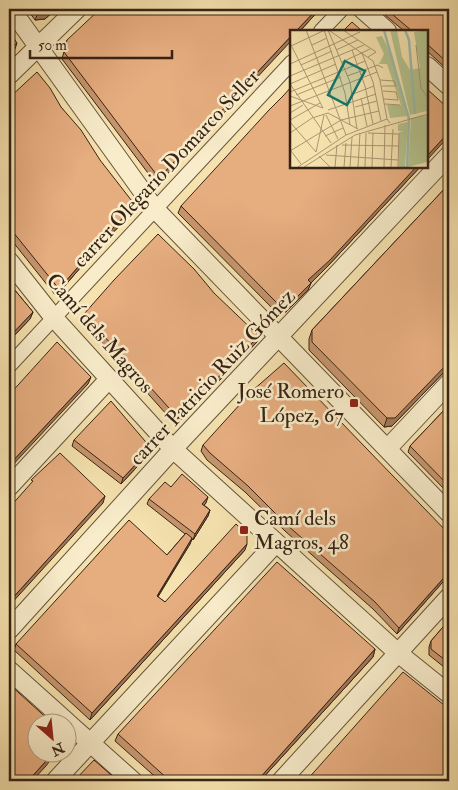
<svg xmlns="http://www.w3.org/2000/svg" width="458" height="790" font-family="'IM FELL Double Pica',serif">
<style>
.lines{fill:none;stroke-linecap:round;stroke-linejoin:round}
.pedestrian-casing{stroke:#66533c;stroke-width:16}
.minor-casing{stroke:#66533c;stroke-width:20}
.pedestrian{stroke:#f8ecca;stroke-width:14}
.minor{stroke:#f8ecca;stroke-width:18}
.wall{fill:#c6956d;stroke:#372316}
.shaded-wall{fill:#a17959;stroke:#372316}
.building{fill:#e6ad7f;stroke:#372316}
.poi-dot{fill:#8f2418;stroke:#f8ecca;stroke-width:2}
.labels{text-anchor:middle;stroke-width:5;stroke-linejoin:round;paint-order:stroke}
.street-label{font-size:21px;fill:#372316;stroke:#f8ecca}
.poi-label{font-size:21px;fill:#372316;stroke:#f8ecca;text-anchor:end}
.inset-river{fill:none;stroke:#9cbdac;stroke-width:2.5}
.inset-road{fill:none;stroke:#a99671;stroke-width:1}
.view{fill:#0f766e;fill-opacity:0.15;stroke:#0f766e;stroke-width:2.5}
.inset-edge{fill:none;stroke:#372316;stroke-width:2.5}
</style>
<rect width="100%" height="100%" fill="#f5e2ae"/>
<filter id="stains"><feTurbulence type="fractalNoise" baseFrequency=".004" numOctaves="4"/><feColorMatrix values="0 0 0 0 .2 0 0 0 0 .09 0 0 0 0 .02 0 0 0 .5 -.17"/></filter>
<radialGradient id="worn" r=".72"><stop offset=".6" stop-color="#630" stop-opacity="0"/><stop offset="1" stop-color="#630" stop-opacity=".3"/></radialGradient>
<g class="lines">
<g class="pedestrian-casing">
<path id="pedestrian" d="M 321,31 L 342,9
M 9,366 L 292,62"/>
</g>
<g class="minor-casing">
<path id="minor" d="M 11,9 L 155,209 L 449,513
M 362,9 L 387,31
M 427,66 L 449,86
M 9,75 L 77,9
M 9,261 L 54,318 L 173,449 L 398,653 L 449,694
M 387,449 L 449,383
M 9,487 L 109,379
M 9,630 L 173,449 L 449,155
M 9,670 L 67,722
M 68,723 L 133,781
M 55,781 L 276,543
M 281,781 L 449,597"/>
</g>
<use href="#pedestrian" class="pedestrian"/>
<use href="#minor" class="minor"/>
</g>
<path class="wall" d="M 27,9 L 56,9 L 45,19 L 35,20 Z
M 320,9 L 300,31 L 292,31 L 157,185 L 62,59 L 67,40 Z
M 378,9 L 449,9 L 449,71 L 427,51 L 427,31 L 404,31 Z
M 9,98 L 61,107 L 133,212 L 93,253 L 56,296 L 9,237 Z
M 292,166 L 421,166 L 327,267 L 311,283 L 308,290 L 286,312 L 275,311 L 178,213 L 181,206 Z
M 449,184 L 449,367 L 392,426 L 384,427 L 309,350 L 309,339 L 312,330 Z
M 9,283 L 33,312 L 30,319 L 9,341 Z
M 84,314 L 257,342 L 176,425 L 82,320 Z
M 449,405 L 449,494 L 408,452 L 410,446 Z
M 74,440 L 149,454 L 121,484 L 72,446 Z
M 203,445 L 449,534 L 449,575 L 397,634 L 373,609 L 285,531 L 245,492 L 207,460 L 201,451 Z
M 171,487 L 206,503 L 204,505 L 210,510 L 208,516 L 193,540 L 192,539 L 190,544 L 158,597 L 165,602 L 245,550 L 90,720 L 14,650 L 16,644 L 167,555 L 185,534 L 147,504 L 149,499 Z
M 449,620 L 449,671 L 429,655 L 429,647 L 431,641 Z
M 375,649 L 373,657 L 260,781 L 160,781 L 115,741 L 118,734 Z"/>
<path class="shaded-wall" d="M 51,9 L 56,9 L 45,19 L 35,20 L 38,13 Z
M 317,9 L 320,9 L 300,31 L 296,31 Z
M 292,35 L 292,40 L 157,185 L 159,178 Z
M 17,43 L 15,49 L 9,55 L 9,51 Z
M 449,132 L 449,136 L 427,160 L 427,156 Z
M 417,166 L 421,166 L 327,267 L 311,283 L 308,290 L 286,312 L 275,311 L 278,304 Z
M 135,205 L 133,212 L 93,253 L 56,296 L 59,289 L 96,246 Z
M 33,312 L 30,319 L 9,341 L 12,334 Z
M 259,336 L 257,342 L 176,425 L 178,418 Z
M 449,362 L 449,367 L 392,426 L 384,427 L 387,418 Z
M 91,377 L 88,384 L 9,469 L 9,465 Z
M 151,448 L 149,454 L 121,484 L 123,478 Z
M 105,496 L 103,503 L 9,606 L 9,602 Z
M 208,497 L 206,503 L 200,510 L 202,504 Z
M 210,510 L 208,516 L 193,540 L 195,534 Z
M 192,538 L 190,544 L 154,602 L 157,596 Z
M 247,544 L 245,550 L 90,720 L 92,713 Z
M 449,572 L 449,575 L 397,634 L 399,628 Z
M 375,649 L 373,657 L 260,781 L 257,781 Z
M 54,752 L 56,752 L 46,766 L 32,781 L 28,781 Z"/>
<path class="building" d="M 35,9 L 51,9 L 48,12 L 38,13 Z
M 100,9 L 317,9 L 296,31 L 292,31 L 292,35 L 159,178 L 64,52 L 67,40 Z
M 386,9 L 449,9 L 449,64 L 427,44 L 427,31 L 412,31 Z
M 352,22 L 362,31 L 343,31 Z
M 9,31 L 17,43 L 9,51 Z
M 37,72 L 50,88 L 61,107 L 81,130 L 100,160 L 135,205 L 96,246 L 59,289 L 9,227 L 9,98 Z
M 292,86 L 292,166 L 417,166 L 330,260 L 308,280 L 311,283 L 289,305 L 278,304 L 181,206 L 269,110 L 283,96 Z
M 427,89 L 449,109 L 449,132 L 427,156 Z
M 449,184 L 449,362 L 395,418 L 387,418 L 312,342 L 312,330 Z
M 158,234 L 194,269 L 214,293 L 259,336 L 178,418 L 84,314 L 114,280 Z
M 9,283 L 33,312 L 12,334 L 9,331 Z
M 57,342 L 91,377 L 9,465 L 9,395 Z
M 284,363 L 449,534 L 449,572 L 399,628 L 375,602 L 287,525 L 248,486 L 210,453 L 203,445 L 252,391 Z
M 111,401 L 151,448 L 123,478 L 74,440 Z
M 449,405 L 449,486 L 410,446 Z
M 60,453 L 105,496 L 9,602 L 9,508 L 33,481 L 31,480 Z
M 182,474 L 208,497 L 202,504 L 210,510 L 195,534 L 149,499 L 165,482 L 171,487 Z
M 129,520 L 167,555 L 186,533 L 192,538 L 157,596 L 165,602 L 236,524 L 247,535 L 247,544 L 92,713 L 16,644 Z
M 277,562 L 375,649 L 257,781 L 170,781 L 118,734 Z
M 449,620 L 449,663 L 431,649 L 431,641 Z
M 403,672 L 449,709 L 449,781 L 306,781 Z
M 9,684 L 51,722 L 38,722 L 38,752 L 54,752 L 28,781 L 9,781 Z
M 94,760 L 118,781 L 74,781 Z"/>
<g class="poi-dot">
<rect x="349" y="398" width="10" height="10" rx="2.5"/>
<rect x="239" y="525" width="10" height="10" rx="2.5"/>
</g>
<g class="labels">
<g class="street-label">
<text transform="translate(166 168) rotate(-47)" y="7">carrer Olegario Domarco Seller</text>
<text transform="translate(100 333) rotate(49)" y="7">Camí dels Magros</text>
<text transform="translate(212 377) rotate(-47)" y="7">carrer Patricio Ruiz Gómez</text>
</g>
<g class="poi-label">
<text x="344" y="398">José Romero<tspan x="344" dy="24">López, 67</tspan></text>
<text x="254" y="525" text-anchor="start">Camí dels<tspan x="254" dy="24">Magros, 48</tspan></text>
</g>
</g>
<g transform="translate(290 30)">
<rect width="138" height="138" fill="#f5e2ae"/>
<path d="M 100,0 L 107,0 L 112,27 L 120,40 L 130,38 L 124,2 L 137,0 L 137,81 L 120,85 ZM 92,6 L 102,26 L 117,86 L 100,88 L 97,75 L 111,75 L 97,34 L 89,34 L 94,24 L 86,7 ZM 137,85 L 137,132 L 118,137 L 121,88 ZM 118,92 L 115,137 L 109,137 L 109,102 L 114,101 L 108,101 L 108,94 Z" fill="#b5c48f"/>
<path class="inset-river" d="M 94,0 L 119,89 L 117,137M 115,0 L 119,10 L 125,84"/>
<path class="inset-road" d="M 16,0 L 56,105M 34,0 L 55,63 L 60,95M 38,0 L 60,52 L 67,99M 53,0 L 86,22 L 78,27M 40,1 L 83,31 L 90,50 L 97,89M 0,13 L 33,78M 22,15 L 37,8M 126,15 L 131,58 L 138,68M 1,16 L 35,0M 46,20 L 68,10M 62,20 L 75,56 L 83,94M 72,23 L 83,52 L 91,91M 52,32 L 80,19M 0,34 L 70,2M 11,35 L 42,21M 0,46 L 74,15M 57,46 L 88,35 L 93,38M 90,50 L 104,51 L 106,56 L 92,56M 0,54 L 41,113M 0,54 L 46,34M 93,61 L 106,62 L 108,70 L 94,69M 0,62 L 75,31M 63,64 L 84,56M 6,65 L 51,47M 0,66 L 33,78M 71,68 L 77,96M 95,74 L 110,75M 0,76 L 87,42M 65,77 L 87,71M 38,80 L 86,64M 0,83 L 13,75M 38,83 L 68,99M 36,85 L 48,109M 0,90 L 30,73M 0,92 L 26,122M 0,103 L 22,88 L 38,83M 78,103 L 109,104 L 108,137M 35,106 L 53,98M 52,115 L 109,116M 0,121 L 51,90 L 89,81M 1,121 L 11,134M 26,122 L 34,85M 36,125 L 108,130M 29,126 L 40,137M 8,137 L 56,105 L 97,89 L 100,93M 14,137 L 65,105 L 138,84M 45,137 L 47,115M 54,137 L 56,113M 60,137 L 62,107M 68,137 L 70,103M 75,137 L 76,103M 82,137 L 83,103M 94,137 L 95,95M 101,137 L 103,99"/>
<path class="view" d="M 55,31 L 75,41 L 57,75 L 38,65 Z"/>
<rect width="138" height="138" class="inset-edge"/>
</g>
<rect width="458" height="790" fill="none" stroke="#f5e2ae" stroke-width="30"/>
<rect x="10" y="10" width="438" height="770" fill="none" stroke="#372316" stroke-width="2.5"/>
<rect x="15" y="15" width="428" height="760" fill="none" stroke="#372316"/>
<g transform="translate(52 738) rotate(153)"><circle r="24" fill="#f8ecca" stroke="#ab9c82"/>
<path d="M0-4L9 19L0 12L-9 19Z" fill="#8f2418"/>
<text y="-8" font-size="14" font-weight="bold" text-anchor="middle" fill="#372316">N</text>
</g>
<path d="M30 50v8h142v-8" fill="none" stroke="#372316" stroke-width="2.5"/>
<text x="38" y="50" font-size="15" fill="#372316" stroke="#f8ecca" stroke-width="4" paint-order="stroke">50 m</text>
<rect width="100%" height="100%" filter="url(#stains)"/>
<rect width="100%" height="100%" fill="url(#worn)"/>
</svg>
